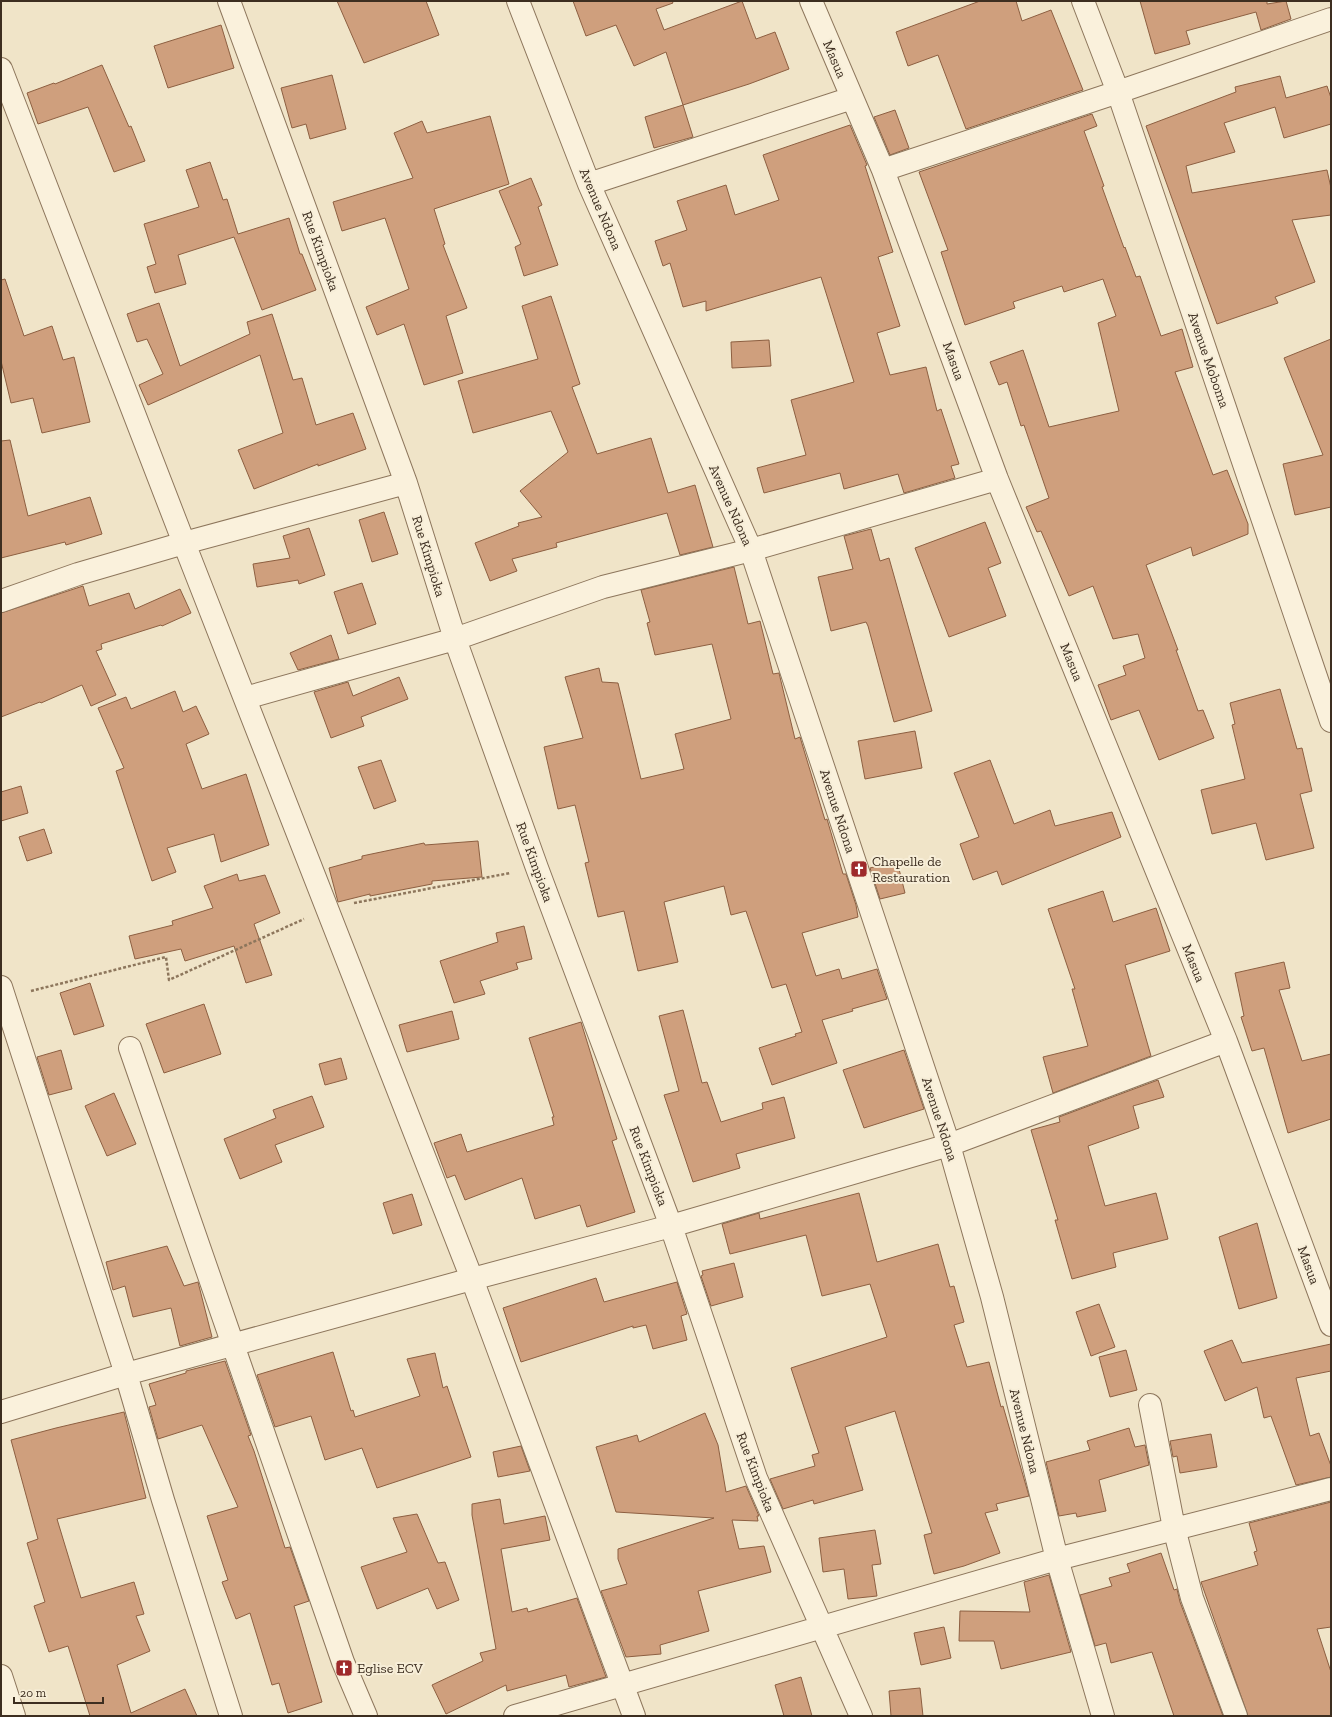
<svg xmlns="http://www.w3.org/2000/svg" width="1332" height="1717" font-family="'Zilla Slab',serif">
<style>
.building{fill:#cf9f7d;stroke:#8d5f41}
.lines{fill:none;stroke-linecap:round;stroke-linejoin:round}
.minor-casing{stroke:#8d765c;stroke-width:24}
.path{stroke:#8d765c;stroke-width:2.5;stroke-dasharray:3 2;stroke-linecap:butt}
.minor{stroke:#faf1dc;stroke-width:22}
.labels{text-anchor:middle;stroke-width:4;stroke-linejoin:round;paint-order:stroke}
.street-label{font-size:14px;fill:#3d2e20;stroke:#f7eed8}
.poi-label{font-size:14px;fill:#3d2e20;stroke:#f7eed8;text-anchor:start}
</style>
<rect width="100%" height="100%" fill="#f0e4c8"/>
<path class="building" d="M 337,1 L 426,1 L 439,35 L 364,63 Z
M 573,1 L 672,1 L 673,3 L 656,9 L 664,30 L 742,1 L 756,39 L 775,32 L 789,69 L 749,84 L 683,105 L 666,52 L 634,66 L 616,25 L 586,36 Z
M 980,1 L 1016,1 L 1022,21 L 1051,10 L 1083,90 L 966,129 L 938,55 L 908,66 L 896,32 Z
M 1140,1 L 1267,1 L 1267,4 L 1286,1 L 1291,19 L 1261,30 L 1256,12 L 1186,31 L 1190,44 L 1155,54 Z
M 221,25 L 234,68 L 168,88 L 154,46 Z
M 102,65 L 129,127 L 131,126 L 145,161 L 114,172 L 88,107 L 38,124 L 27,93 L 54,83 L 55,84 Z
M 332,75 L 346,129 L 310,139 L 306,124 L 292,128 L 281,88 Z
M 1280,76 L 1286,98 L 1327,86 L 1331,98 L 1331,124 L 1284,138 L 1275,107 L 1224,123 L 1235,152 L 1186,166 L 1192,193 L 1327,170 L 1331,188 L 1331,215 L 1292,220 L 1315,282 L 1275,297 L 1278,303 L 1217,324 L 1146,126 L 1236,92 L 1235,87 Z
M 683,105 L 693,137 L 654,148 L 645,117 Z
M 895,110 L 909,148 L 890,155 L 874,117 Z
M 1092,114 L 1097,126 L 1084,131 L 1104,186 L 1102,187 L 1124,248 L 1125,247 L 1136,277 L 1140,276 L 1161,336 L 1182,329 L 1193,367 L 1175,372 L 1213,475 L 1227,470 L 1248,524 L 1248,534 L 1193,556 L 1191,547 L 1146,565 L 1178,650 L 1176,650 L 1198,711 L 1203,710 L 1214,738 L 1159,760 L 1139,710 L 1111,720 L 1098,685 L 1126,675 L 1123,666 L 1145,658 L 1138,634 L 1113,639 L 1093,586 L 1069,596 L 1041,531 L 1037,532 L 1026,507 L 1049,498 L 1024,425 L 1021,426 L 1007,382 L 999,385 L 990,362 L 1023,350 L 1049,427 L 1119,411 L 1098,323 L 1116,316 L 1103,279 L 1064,292 L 1062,286 L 1013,302 L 1015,308 L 965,325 L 941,252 L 948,250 L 919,172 Z
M 490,116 L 509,184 L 434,209 L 445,244 L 443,245 L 467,308 L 446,316 L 463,373 L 424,385 L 404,324 L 377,335 L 366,307 L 409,289 L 385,218 L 342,231 L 333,202 L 413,178 L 394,133 L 422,121 L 427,133 Z
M 850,125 L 867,165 L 865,166 L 893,252 L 878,257 L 900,326 L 877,333 L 890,375 L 926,367 L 937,411 L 941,409 L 959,464 L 951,466 L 955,478 L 904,493 L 898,474 L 844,489 L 840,473 L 764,493 L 757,468 L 806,455 L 791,400 L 854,382 L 821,277 L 706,311 L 706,301 L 683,307 L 670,263 L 663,266 L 655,241 L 687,230 L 677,201 L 726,185 L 735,215 L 779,200 L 763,155 Z
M 210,162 L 223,200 L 227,199 L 238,234 L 289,218 L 300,254 L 302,254 L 316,290 L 262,310 L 234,237 L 178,255 L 186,284 L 155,293 L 147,267 L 156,264 L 144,224 L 199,207 L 186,170 Z
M 531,178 L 542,205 L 538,207 L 558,265 L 524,276 L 515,247 L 521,244 L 499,191 Z
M 5,279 L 24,336 L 52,326 L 63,360 L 74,357 L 90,422 L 42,433 L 33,398 L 11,403 L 1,361 L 1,280 Z
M 551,296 L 580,384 L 572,387 L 597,454 L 651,438 L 668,493 L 695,485 L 713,547 L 680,555 L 667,513 L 556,543 L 557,547 L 512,559 L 517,571 L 490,581 L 475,543 L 519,526 L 518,523 L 542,517 L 520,491 L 568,452 L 551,411 L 473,433 L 458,381 L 538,359 L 522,306 Z
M 159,303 L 180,366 L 250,334 L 247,322 L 272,314 L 293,380 L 302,378 L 316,425 L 353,413 L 366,449 L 318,466 L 318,464 L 254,489 L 238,450 L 283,433 L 260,355 L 148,405 L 139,385 L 163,374 L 147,339 L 137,342 L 127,314 Z
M 1331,339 L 1331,507 L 1295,515 L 1283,464 L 1323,455 L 1284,358 Z
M 769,340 L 771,366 L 732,368 L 731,342 Z
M 10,440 L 28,516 L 90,497 L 102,534 L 66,545 L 65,542 L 1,558 L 1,441 Z
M 384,512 L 398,554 L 372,562 L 359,520 Z
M 985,522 L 1001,563 L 988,568 L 1006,616 L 949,637 L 915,548 Z
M 309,528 L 325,575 L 299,584 L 298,580 L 257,587 L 253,564 L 290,558 L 283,536 Z
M 871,529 L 880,561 L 889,558 L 932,711 L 894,722 L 868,626 L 866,622 L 831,631 L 818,577 L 853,569 L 844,536 Z
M 734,567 L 748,624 L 760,621 L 773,674 L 779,673 L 795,739 L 800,737 L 825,820 L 827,819 L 843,874 L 846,874 L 856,905 L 858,917 L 802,933 L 816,976 L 839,969 L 842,979 L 877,969 L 887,999 L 852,1009 L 853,1011 L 822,1020 L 837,1063 L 772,1085 L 759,1048 L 796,1036 L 795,1034 L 802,1032 L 786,984 L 772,988 L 746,911 L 731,915 L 724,886 L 664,902 L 678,962 L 638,971 L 624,911 L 598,917 L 585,863 L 589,862 L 575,805 L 558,809 L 544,747 L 583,738 L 565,677 L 599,668 L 602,682 L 618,683 L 641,779 L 684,769 L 675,734 L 731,719 L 712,644 L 655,655 L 647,623 L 650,622 L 641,590 Z
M 362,583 L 376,624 L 348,634 L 334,592 Z
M 83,586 L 89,606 L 129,593 L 135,609 L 180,589 L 191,613 L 162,626 L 161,625 L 101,644 L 102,649 L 96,651 L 116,695 L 91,706 L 82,685 L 41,703 L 40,702 L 1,717 L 1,613 Z
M 331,635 L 339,659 L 298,670 L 290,653 Z
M 399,677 L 408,699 L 361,717 L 364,726 L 331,738 L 314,692 L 348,682 L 353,696 Z
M 1280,689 L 1297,749 L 1302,748 L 1312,791 L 1300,794 L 1314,848 L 1266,860 L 1256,823 L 1212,834 L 1201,790 L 1245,779 L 1232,725 L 1235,724 L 1230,703 Z
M 175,691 L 183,712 L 196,706 L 209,734 L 186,744 L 202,789 L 246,774 L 269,845 L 221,862 L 214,834 L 167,848 L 176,872 L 152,881 L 116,771 L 124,768 L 98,708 L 126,697 L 131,709 Z
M 915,731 L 922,768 L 865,779 L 858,741 Z
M 381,760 L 396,801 L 374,809 L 358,767 Z
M 990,760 L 1014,824 L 1050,810 L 1055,826 L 1112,812 L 1121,837 L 1002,885 L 997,871 L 973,880 L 960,844 L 979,837 L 954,773 Z
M 21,786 L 28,813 L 1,821 L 1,792 Z
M 44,829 L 52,853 L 27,861 L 19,837 Z
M 478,841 L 482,877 L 432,881 L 432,884 L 370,896 L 370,894 L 338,902 L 329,868 L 362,859 L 362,856 L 424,843 L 425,845 Z
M 897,861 L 905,893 L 880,899 L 870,868 Z
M 237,874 L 239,881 L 265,875 L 280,913 L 254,924 L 272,975 L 246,983 L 234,946 L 185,961 L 181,949 L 135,959 L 129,936 L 173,925 L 172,921 L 213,908 L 204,886 Z
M 1103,891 L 1113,922 L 1156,908 L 1170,951 L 1125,965 L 1151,1056 L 1053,1093 L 1043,1057 L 1088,1046 L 1072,989 L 1075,989 L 1048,909 Z
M 524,926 L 532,959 L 516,963 L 518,969 L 480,981 L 485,994 L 454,1003 L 440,961 L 498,942 L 496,933 Z
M 1284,962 L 1290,988 L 1279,990 L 1302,1061 L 1331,1054 L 1331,1119 L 1288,1133 L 1264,1048 L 1252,1051 L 1241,1017 L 1244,1016 L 1235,973 Z
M 90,983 L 104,1026 L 74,1035 L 60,993 Z
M 204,1004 L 221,1054 L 164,1073 L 146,1024 Z
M 683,1010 L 702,1083 L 707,1082 L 721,1122 L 763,1109 L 762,1103 L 784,1097 L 795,1138 L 736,1154 L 740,1168 L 693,1182 L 664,1095 L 679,1091 L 659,1016 Z
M 452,1011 L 459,1039 L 407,1052 L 399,1025 Z
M 581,1022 L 617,1139 L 612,1141 L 635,1212 L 587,1227 L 580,1205 L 535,1219 L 522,1178 L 465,1200 L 455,1175 L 447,1178 L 434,1143 L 461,1134 L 467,1152 L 554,1125 L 552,1117 L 554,1117 L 529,1038 Z
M 61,1050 L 72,1089 L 49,1095 L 37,1057 Z
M 904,1050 L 924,1109 L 864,1128 L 843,1070 Z
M 341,1058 L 347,1079 L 325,1085 L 319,1064 Z
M 1158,1080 L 1164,1097 L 1133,1106 L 1139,1128 L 1088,1146 L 1105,1206 L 1156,1193 L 1168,1239 L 1113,1253 L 1116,1267 L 1072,1279 L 1055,1220 L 1058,1220 L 1031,1130 L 1060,1122 L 1059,1117 Z
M 114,1093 L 136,1144 L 107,1156 L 85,1106 Z
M 312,1096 L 324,1127 L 275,1145 L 282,1162 L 240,1179 L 224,1139 L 276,1118 L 273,1110 Z
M 859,1193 L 877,1262 L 938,1244 L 950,1287 L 954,1286 L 964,1322 L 954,1325 L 967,1367 L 989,1362 L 1001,1407 L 1003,1406 L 1029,1496 L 996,1504 L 998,1510 L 985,1513 L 1000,1553 L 964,1566 L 934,1574 L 924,1535 L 932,1533 L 895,1411 L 845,1427 L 863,1490 L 814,1504 L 813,1500 L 783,1509 L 770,1479 L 815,1466 L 812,1455 L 819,1453 L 791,1368 L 887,1337 L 870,1284 L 822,1296 L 806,1235 L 730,1254 L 722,1224 L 759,1213 L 760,1219 Z
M 412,1194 L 422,1225 L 393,1234 L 383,1203 Z
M 1257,1223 L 1277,1298 L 1239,1309 L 1219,1237 Z
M 167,1246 L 184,1286 L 198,1282 L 212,1337 L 180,1346 L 171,1308 L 133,1317 L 125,1286 L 113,1290 L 106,1262 Z
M 734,1263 L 743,1297 L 711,1306 L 701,1276 L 703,1275 L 702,1271 Z
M 596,1278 L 604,1302 L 677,1282 L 687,1314 L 681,1316 L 687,1340 L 653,1349 L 646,1325 L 633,1328 L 633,1326 L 521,1362 L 503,1308 Z
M 1099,1304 L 1115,1347 L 1091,1356 L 1076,1312 Z
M 1232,1340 L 1242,1363 L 1331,1344 L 1331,1371 L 1296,1378 L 1310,1436 L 1319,1433 L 1331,1466 L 1331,1477 L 1296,1485 L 1271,1416 L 1264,1418 L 1257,1387 L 1225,1401 L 1204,1351 Z
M 1126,1350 L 1137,1390 L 1110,1397 L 1099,1357 Z
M 333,1352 L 351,1411 L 353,1410 L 355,1417 L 420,1396 L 407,1359 L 435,1353 L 443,1388 L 447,1386 L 471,1457 L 377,1488 L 362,1448 L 325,1460 L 311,1416 L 275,1427 L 257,1375 Z
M 225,1361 L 251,1435 L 248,1436 L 254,1451 L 285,1548 L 290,1547 L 309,1601 L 294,1606 L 322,1702 L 288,1713 L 279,1683 L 272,1685 L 250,1613 L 236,1619 L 222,1582 L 228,1580 L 207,1516 L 238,1507 L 202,1425 L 158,1439 L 149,1407 L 156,1405 L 149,1384 L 186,1373 L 186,1371 Z
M 124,1412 L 146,1498 L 57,1519 L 81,1598 L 134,1582 L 144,1614 L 136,1616 L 150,1651 L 117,1665 L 131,1713 L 185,1689 L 197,1716 L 90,1716 L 68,1646 L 49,1652 L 34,1606 L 45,1602 L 27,1543 L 38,1539 L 11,1440 L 56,1428 Z
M 705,1413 L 718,1445 L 726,1492 L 746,1486 L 759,1516 L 757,1516 L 758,1521 L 732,1520 L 739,1549 L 764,1546 L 771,1572 L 698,1591 L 709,1631 L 660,1645 L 661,1654 L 626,1657 L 601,1591 L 627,1584 L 618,1559 L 618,1549 L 714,1518 L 616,1512 L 596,1447 L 637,1435 L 639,1442 Z
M 1129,1428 L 1135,1447 L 1145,1445 L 1149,1465 L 1099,1480 L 1106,1511 L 1077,1517 L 1076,1513 L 1059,1516 L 1046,1462 L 1090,1450 L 1087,1441 Z
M 1211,1434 L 1217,1467 L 1180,1473 L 1177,1456 L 1173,1457 L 1170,1441 Z
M 521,1446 L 530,1471 L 498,1477 L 493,1452 Z
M 500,1499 L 504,1524 L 545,1516 L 550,1540 L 501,1549 L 512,1612 L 527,1608 L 528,1612 L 577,1598 L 606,1677 L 569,1687 L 566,1675 L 507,1691 L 506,1685 L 446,1714 L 432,1685 L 483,1661 L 480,1653 L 496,1649 L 472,1515 L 472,1504 Z
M 1331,1502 L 1331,1627 L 1317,1629 L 1331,1672 L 1331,1716 L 1248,1716 L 1201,1582 L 1258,1565 L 1254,1552 L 1257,1551 L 1249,1523 Z
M 417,1514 L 438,1563 L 445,1562 L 459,1600 L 437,1609 L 428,1588 L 377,1609 L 361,1567 L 407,1552 L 393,1518 Z
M 875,1530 L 881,1564 L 872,1565 L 877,1596 L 848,1599 L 844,1569 L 823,1572 L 819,1538 Z
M 1161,1553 L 1174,1590 L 1177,1589 L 1180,1602 L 1223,1716 L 1174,1716 L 1152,1652 L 1111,1663 L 1106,1643 L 1095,1646 L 1080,1595 L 1112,1586 L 1109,1578 L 1130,1572 L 1127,1564 Z
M 1049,1575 L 1071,1652 L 1001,1669 L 994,1641 L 959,1641 L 960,1611 L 1030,1612 L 1024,1582 Z
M 944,1627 L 951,1658 L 921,1665 L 914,1633 Z
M 801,1677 L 812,1716 L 784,1716 L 775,1685 Z
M 920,1688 L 923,1716 L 891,1716 L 889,1691 Z"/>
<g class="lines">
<g class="minor-casing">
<path id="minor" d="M 229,1 L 406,483 L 455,639 L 537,868 L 671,1226 L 756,1478 L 861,1716
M 518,1 L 589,184 L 751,550 L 949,1145 L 992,1297 L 1057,1559 L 1103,1716
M 811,1 L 883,170 L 997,479 L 1226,1041 L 1331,1325
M 1083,1 L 1118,92 L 1331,721
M 1,69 L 184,543 L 472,1279 L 634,1716
M 883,170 L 1118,92 L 1331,19
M 589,184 L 852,98
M 1,601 L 78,574 L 184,543 L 406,483
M 245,698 L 455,639 L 603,587 L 751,550 L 997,479
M 1,987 L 126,1374 L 163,1500 L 231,1716
M 130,1048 L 343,1662 L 366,1716
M 1150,1405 L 1174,1528 L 1192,1598 L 1236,1716
M 1,1412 L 126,1374 L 472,1279 L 671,1226 L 949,1145 L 1226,1041
M 1,1676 L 14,1716
M 515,1716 L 1057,1559 L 1331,1489"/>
</g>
<path class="path" d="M 354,903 L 510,873
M 31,991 L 166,957 L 169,980 L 304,919"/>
<use href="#minor" class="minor"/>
</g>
<defs>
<g id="church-square" transform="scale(0.9)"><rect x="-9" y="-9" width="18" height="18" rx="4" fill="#9e2a2b" stroke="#f7eed8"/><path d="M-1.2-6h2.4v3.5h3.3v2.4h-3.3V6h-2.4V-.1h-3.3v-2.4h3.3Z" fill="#fff"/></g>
</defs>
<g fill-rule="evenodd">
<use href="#church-square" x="859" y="869"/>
<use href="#church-square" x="344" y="1668"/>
</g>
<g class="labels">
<g class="street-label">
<text transform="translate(835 59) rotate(67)" y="5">Masua</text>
<text transform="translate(601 209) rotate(67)" y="5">Avenue Ndona</text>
<text transform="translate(321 251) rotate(70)" y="5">Rue Kimpioka</text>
<text transform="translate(1209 360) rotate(71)" y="5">Avenue Moboma</text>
<text transform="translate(954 361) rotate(70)" y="5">Masua</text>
<text transform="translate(731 505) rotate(66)" y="5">Avenue Ndona</text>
<text transform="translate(429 556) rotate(73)" y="5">Rue Kimpioka</text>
<text transform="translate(1072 662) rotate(68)" y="5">Masua</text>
<text transform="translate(838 811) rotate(72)" y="5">Avenue Ndona</text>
<text transform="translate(535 862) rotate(70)" y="5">Rue Kimpioka</text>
<text transform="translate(1194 963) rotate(68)" y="5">Masua</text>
<text transform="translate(940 1119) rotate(72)" y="5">Avenue Ndona</text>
<text transform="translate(649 1166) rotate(69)" y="5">Rue Kimpioka</text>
<text transform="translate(1309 1265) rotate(70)" y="5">Masua</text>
<text transform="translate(1025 1431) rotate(76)" y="5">Avenue Ndona</text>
<text transform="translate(756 1472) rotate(69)" y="5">Rue Kimpioka</text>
</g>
<g class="poi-label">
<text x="872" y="866">Chapelle de<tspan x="872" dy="16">Restauration</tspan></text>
<text x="357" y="1673">Eglise ECV</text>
</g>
</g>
<rect width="1332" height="1717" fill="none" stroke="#3d2e20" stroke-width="4"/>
<path d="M14 1697v6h89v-6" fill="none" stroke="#3d2e20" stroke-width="2"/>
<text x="20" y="1697" font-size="12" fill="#3d2e20" stroke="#f7eed8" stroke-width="3" paint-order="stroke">20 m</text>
</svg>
